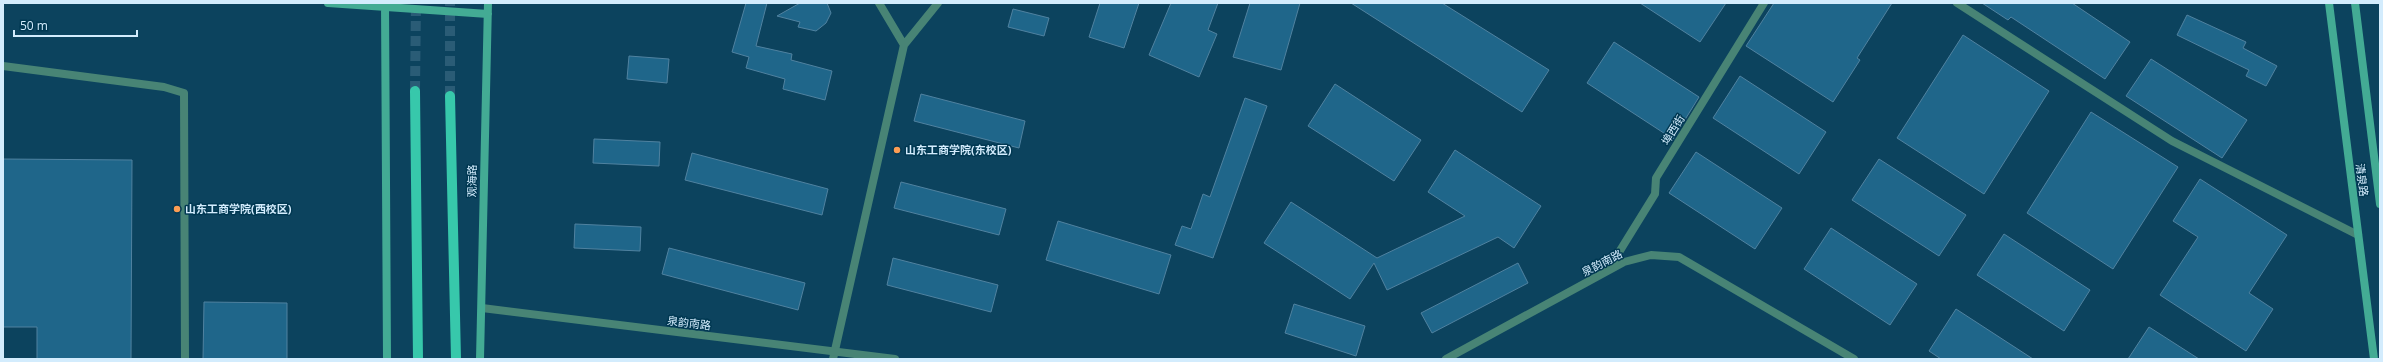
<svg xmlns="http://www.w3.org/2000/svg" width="2383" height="362" font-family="'Open Sans','Noto Sans SC',sans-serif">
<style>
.building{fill:#1f668a;stroke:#5082a0}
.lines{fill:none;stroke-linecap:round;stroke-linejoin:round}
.primary-tunnel{stroke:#2a5c76;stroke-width:10;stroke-dasharray:10 5;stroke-linecap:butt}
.minor{stroke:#488475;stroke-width:8}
.tertiary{stroke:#488475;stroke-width:8}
.secondary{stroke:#43ab94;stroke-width:8}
.primary{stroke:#37c8ab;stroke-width:10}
.poi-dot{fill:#fc9d54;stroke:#003852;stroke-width:1.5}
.labels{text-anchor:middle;stroke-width:3;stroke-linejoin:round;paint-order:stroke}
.street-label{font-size:11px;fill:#d3ecfd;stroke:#003852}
.poi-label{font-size:11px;font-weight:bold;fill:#d3ecfd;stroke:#003852;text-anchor:start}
</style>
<rect width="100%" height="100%" fill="#0c435e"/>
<path class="building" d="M 746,3 L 767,3 L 756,46 L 792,54 L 791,60 L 832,71 L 825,100 L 783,89 L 785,79 L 746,68 L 749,57 L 732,52 Z
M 800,3 L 827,3 L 831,13 L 826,23 L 816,31 L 798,27 L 800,22 L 777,16 Z
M 1100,3 L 1139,3 L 1124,48 L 1089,37 Z
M 1171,3 L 1218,3 L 1208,30 L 1217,34 L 1199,77 L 1149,55 Z
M 1250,3 L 1300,3 L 1281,70 L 1233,57 Z
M 1351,3 L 1442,3 L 1549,70 L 1522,112 Z
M 1640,3 L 1726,3 L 1700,42 Z
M 1774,3 L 1892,3 L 1857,58 L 1860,60 L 1833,102 L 1746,46 Z
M 1982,3 L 2072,3 L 2130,42 L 2105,79 L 2011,17 L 2008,20 Z
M 1013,9 L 1049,18 L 1044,36 L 1008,27 Z
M 2187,15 L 2246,42 L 2243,48 L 2277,66 L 2266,86 L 2246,76 L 2249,70 L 2177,35 Z
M 1963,35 L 2049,91 L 1984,194 L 1897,138 Z
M 1614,42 L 1699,97 L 1673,139 L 1587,83 Z
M 629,56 L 669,59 L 667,83 L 627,79 Z
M 2151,59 L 2247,120 L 2222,158 L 2126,96 Z
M 1740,76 L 1826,132 L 1799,174 L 1713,118 Z
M 1335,84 L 1421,140 L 1394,181 L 1308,126 Z
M 921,94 L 1025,121 L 1019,148 L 914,121 Z
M 1245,98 L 1267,106 L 1213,258 L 1175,245 L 1182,226 L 1191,229 L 1203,194 L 1210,197 Z
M 2091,112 L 2178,167 L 2113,269 L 2027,213 Z
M 594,139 L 660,142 L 659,166 L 593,163 Z
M 1455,150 L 1541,206 L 1514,248 L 1498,237 L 1387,290 L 1374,263 L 1350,299 L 1264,243 L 1291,202 L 1377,258 L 1465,216 L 1428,192 Z
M 1696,152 L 1782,208 L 1755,249 L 1669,193 Z
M 692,153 L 828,189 L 822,215 L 685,180 Z
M 3,159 L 132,160 L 131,359 L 37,359 L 37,327 L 3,327 Z
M 1879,159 L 1966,215 L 1939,256 L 1852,200 Z
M 2200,179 L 2287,235 L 2249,293 L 2273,309 L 2246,351 L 2160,295 L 2198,237 L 2173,221 Z
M 901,182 L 1006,209 L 999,235 L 894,208 Z
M 1058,221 L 1171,255 L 1159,294 L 1046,260 Z
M 575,224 L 641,227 L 640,251 L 574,248 Z
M 1831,228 L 1917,284 L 1890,325 L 1804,269 Z
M 2004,234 L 2090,290 L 2064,331 L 1977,275 Z
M 669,248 L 805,283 L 798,310 L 662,274 Z
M 893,258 L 998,285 L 991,312 L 887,285 Z
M 1518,263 L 1528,283 L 1432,333 L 1421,313 Z
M 204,302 L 287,303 L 287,359 L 203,359 Z
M 1294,304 L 1365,326 L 1356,356 L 1285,333 Z
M 1956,309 L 2033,359 L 1941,359 L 1929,351 Z
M 2149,327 L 2199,359 L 2128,359 Z"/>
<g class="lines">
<path class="primary-tunnel" d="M 415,91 L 416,3
M 450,96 L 450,3"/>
<path class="minor" d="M 1957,3 L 2172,141 L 2358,235
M 904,45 L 938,3
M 3,66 L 164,87 L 184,93 L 185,359
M 1608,270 L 1655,194 L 1656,178 L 1764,3
M 833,359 L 904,45 L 879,3"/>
<path class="tertiary" d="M 482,308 L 895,359
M 1446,359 L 1624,262 L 1651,255 L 1679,257 L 1854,359"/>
<path class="secondary" d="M 328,3 L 488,14
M 385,3 L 387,359
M 2329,3 L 2374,359
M 2355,3 L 2380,204
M 480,359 L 488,3"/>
<path class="primary" d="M 415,91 L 418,359
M 450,96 L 456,359"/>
</g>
<g class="poi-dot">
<circle cx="897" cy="150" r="4"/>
<circle cx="177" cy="209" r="4"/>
</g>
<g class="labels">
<g class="street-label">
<text transform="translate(1673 130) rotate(-58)" y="4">埠西街</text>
<text transform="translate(2362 180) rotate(83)" y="4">清泉路</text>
<text transform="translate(472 181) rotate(-89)" y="4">观海路</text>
<text transform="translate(1602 263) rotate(-27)" y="4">泉韵南路</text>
<text transform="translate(689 323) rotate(7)" y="4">泉韵南路</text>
</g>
<g class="poi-label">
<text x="905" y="154">山东工商学院(东校区)</text>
<text x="185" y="213">山东工商学院(西校区)</text>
</g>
</g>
<rect width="2383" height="362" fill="none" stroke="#d3ecfd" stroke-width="8"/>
<path d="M14 30v6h123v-6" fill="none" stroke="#d3ecfd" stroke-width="2"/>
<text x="20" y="30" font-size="12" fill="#d3ecfd" stroke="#003852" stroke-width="3" paint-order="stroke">50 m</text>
</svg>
